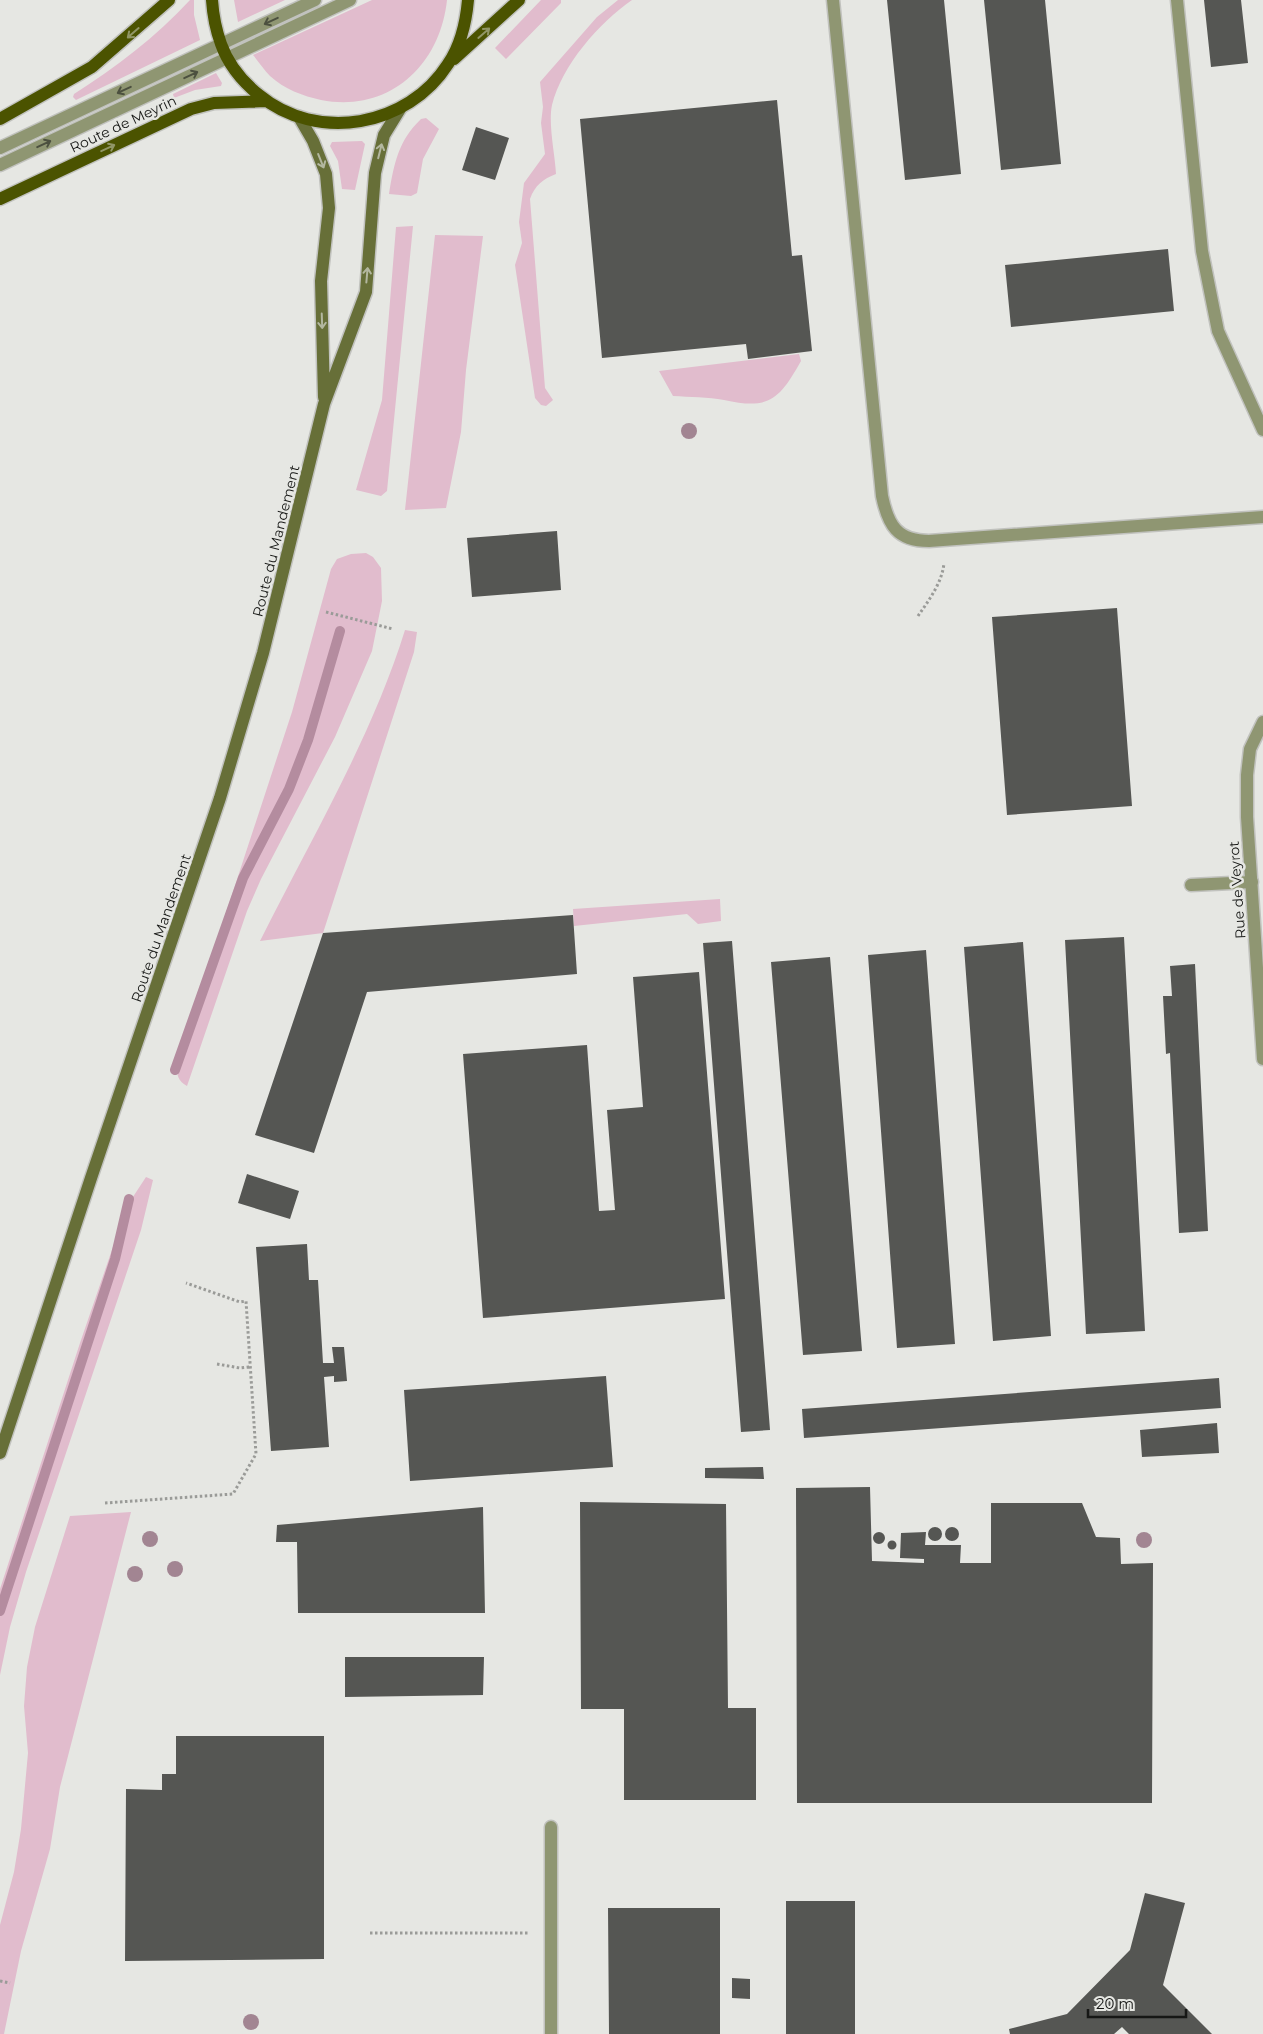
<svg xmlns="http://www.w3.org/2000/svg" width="1263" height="2034" font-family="Montserrat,sans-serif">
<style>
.green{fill:#e1bccd}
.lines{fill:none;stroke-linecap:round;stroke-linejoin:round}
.stream{stroke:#b48c9f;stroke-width:10}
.building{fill:#555653}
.lane-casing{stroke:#c1c2be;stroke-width:15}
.street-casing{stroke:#c1c2be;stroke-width:15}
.secondary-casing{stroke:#c1c2be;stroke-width:15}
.primary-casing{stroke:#c1c2be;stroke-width:15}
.path{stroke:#9a9b98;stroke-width:3;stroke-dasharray:2.5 2.5;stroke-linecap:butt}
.lane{stroke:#8f9672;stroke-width:12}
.street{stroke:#8f9672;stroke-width:12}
.secondary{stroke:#676f38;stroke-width:12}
.primary{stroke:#4b5300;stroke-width:12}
.tree{fill:#a28592}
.oneway{stroke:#4c503f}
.oneway2{stroke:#919666}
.oneway3{stroke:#b3b79f}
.labels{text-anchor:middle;stroke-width:5;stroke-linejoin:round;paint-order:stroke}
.street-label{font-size:14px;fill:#161715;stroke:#e6e7e3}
</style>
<rect width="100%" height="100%" fill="#e6e7e3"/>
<path class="green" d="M 190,0 L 194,0 L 194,15 L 200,40 L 76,100 L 73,97 L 74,94 C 116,67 156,37 190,0 Z
M 234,0 L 285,0 L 238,22 Z
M 372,0 L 447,0 C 440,66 389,113 321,100 C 303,96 284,89 270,76 C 264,70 259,62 253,55 Z
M 541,0 L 561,0 L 561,3 L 506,59 L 495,48 Z
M 618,0 L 632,0 C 599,23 562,65 552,105 C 548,124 555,154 556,174 C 543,179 535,185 530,199 L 545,388 L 553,400 L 546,406 L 541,405 L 535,398 L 515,265 L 522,243 L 519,222 L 524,183 L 545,154 L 541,123 L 543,107 L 540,82 L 597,17 Z
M 216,73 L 222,83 L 221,86 L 195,90 L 174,98 L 173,94 Z
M 426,118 L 439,129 L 423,159 L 417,193 L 411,196 L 389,194 C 394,164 398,141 421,119 Z
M 362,141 L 365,144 L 355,190 L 342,189 L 338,161 L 330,146 L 332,142 Z
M 413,226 L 387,491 L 381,496 L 356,490 L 382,400 L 396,227 Z
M 435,235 L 483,236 L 466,370 L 461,432 L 446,508 L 405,510 Z
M 799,354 L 801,361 C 779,400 769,410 724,400 C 708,397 690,397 673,396 L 659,371 Z
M 366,553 L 373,557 L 381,568 L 382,601 L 372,651 L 335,737 L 261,879 L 247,911 L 187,1086 C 176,1080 177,1073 177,1062 L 292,712 L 331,569 L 337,559 L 351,554 Z
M 405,630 L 417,632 L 414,652 L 323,933 L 260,941 C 311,839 371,739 405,630 Z
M 720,899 L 721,921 L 698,924 L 687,914 L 574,926 L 573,909 Z
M 146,1177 L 153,1180 L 141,1230 L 26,1572 L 10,1627 L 0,1675 L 0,1589 L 80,1343 L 127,1206 Z
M 131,1512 L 60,1787 L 50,1849 L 21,1951 L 4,2034 L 0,2034 L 0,1925 L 14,1872 L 21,1829 L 28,1753 L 24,1706 L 27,1667 L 35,1627 L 70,1516 Z"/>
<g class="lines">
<path class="stream" d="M 175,1070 L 243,878 L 289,789 L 308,740 L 340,631
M 0,1611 L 115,1259 L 129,1199"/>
</g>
<path class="building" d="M 887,0 L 944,0 L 961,174 L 905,180 Z
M 984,0 L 1045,0 L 1061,164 L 1001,170 Z
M 1204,0 L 1241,0 L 1248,63 L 1211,67 Z
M 777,100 L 792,256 L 802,255 L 812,351 L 748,359 L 746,344 L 602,358 L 580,119 Z
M 476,127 L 509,138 L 495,180 L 462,170 Z
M 1168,249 L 1174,311 L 1011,327 L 1005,265 Z
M 557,531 L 561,590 L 472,597 L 467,538 Z
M 1117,608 L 1132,806 L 1007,815 L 992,617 Z
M 573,915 L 577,974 L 367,992 L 314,1153 L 255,1135 L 323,933 Z
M 1124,937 L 1145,1331 L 1086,1334 L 1065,940 Z
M 732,941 L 770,1430 L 741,1432 L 703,943 Z
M 1023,942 L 1051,1336 L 993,1341 L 964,947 Z
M 926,950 L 955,1344 L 897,1348 L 868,955 Z
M 830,957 L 862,1351 L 803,1355 L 771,962 Z
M 1195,964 L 1208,1231 L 1179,1233 L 1170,1053 L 1166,1054 L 1163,996 L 1172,996 L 1170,966 Z
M 699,972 L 725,1299 L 483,1318 L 463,1054 L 587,1045 L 599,1211 L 615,1210 L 607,1110 L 643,1107 L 633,977 Z
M 247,1174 L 299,1191 L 290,1219 L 238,1203 Z
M 307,1244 L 309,1280 L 318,1280 L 323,1363 L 334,1363 L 332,1347 L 344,1347 L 347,1381 L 334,1382 L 334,1376 L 324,1377 L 329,1447 L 271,1451 L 256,1247 Z
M 606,1376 L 613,1467 L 410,1481 L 404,1390 Z
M 1219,1378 L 1221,1408 L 804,1438 L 802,1409 Z
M 1217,1423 L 1219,1453 L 1142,1457 L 1140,1430 Z
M 763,1467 L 764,1479 L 705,1478 L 705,1468 Z
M 870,1487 L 872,1561 L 924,1563 L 924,1559 L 900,1558 L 901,1533 L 926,1532 L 925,1545 L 961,1545 L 960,1563 L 991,1563 L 991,1503 L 1082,1503 L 1096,1537 L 1120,1538 L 1121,1564 L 1153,1563 L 1152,1803 L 797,1803 L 796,1488 Z
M 580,1502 L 726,1504 L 728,1708 L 756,1708 L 756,1800 L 624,1800 L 624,1709 L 581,1709 Z
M 483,1507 L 485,1613 L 298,1613 L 297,1542 L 276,1542 L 277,1525 Z
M945 1534a7 7 0 1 1 14 0a7 7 0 1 1-14 0Z
M928 1534a7 7 0 1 1 14 0a7 7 0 1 1-14 0Z
M873 1538a6 6 0 1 1 12 0a6 6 0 1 1-12 0Z
M887.5 1545a4.5 4.5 0 1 1 9 0a4.5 4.5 0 1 1-9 0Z
M 345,1657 L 484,1657 L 483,1695 L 345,1697 Z
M 176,1736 L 324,1736 L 324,1959 L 125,1961 L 126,1789 L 162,1790 L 162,1774 L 176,1774 Z
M 1145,1893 L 1185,1903 L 1163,1985 L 1212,2034 L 1129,2034 L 1122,2027 L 1114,2034 L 1010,2034 L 1009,2029 L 1067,2014 L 1130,1950 Z
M 786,1901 L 855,1901 L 855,2034 L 786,2034 Z
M 608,1908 L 720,1908 L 720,2034 L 609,2034 Z
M 732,1978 L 750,1979 L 750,1999 L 732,1998 Z"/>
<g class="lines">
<g class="lane-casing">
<path id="lane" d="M 833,0 L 882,496 C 888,525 897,541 929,541 L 1263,517
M 1177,0 L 1202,251 L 1218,331 L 1263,430
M 0,148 L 315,0
M 0,165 L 350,0
M 1191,885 L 1252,882"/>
</g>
<g class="street-casing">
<path id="street" d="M 1263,722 L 1250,749 L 1247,775 L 1247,817 L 1263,1059
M 551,2034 L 551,1827"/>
</g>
<g class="secondary-casing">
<path id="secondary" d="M 299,117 L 313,141 L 326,174 L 329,208 L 321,281 L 324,397
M 0,1453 L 91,1178 L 220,798 L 263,653 L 324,404 L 366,292 L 375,173 L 384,135 L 400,109"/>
</g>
<g class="primary-casing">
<path id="primary" d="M 212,0 C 213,15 216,30 221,44 C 228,64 243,82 259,95 C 317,143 408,127 448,64 C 461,45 466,23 468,0
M 454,59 L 519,0
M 0,119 L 92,67 L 169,0
M 0,199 L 191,109 L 214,103 L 266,101"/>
</g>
<path class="path" d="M 326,612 L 393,629
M 918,616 C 929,600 942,583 944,563
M 217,1364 L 240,1368 L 250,1367
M 105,1503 L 233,1494 L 256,1454 L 246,1301 L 240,1302 L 186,1283
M 370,1933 L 530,1933
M 0,1981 L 10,1983"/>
<use href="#lane" class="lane"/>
<use href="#street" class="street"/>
<use href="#secondary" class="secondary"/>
<use href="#primary" class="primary"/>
</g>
<g class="tree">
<circle cx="689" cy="431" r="8"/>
<circle cx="150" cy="1539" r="8"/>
<circle cx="1144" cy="1540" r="8"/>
<circle cx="175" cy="1569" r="8"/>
<circle cx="135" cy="1574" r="8"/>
<circle cx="251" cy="2022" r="8"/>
</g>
<defs><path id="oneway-shaft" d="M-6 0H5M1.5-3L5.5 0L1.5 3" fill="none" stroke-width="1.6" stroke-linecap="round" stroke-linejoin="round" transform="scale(1.25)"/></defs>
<g class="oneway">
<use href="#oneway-shaft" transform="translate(271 21) rotate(155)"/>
<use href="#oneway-shaft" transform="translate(191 75) rotate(-25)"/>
<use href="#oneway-shaft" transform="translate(124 90) rotate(155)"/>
<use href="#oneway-shaft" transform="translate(44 144) rotate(-25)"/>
</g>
<g class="oneway2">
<use href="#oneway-shaft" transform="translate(133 33) rotate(139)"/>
<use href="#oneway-shaft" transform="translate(484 33) rotate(-41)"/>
<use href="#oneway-shaft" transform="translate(108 148) rotate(-25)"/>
</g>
<g class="oneway3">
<use href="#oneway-shaft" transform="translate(380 151) rotate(-76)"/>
<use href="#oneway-shaft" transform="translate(321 161) rotate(68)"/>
<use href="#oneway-shaft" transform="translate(367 275) rotate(-85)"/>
<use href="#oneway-shaft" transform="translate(322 321) rotate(88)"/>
</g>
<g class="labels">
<g class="street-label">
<text transform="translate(123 124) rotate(-25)" y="5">Route de Meyrin</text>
<text transform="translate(276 541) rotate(-76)" y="5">Route du Mandement</text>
<text transform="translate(1237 890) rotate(-94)" y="5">Rue de Veyrot</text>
<text transform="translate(161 928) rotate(-71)" y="5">Route du Mandement</text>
</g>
</g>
<path d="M1088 2009v8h98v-8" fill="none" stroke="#161715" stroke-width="2.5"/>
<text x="1096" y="2009" font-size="15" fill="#161715" stroke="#e6e7e3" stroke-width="4" paint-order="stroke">20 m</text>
</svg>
